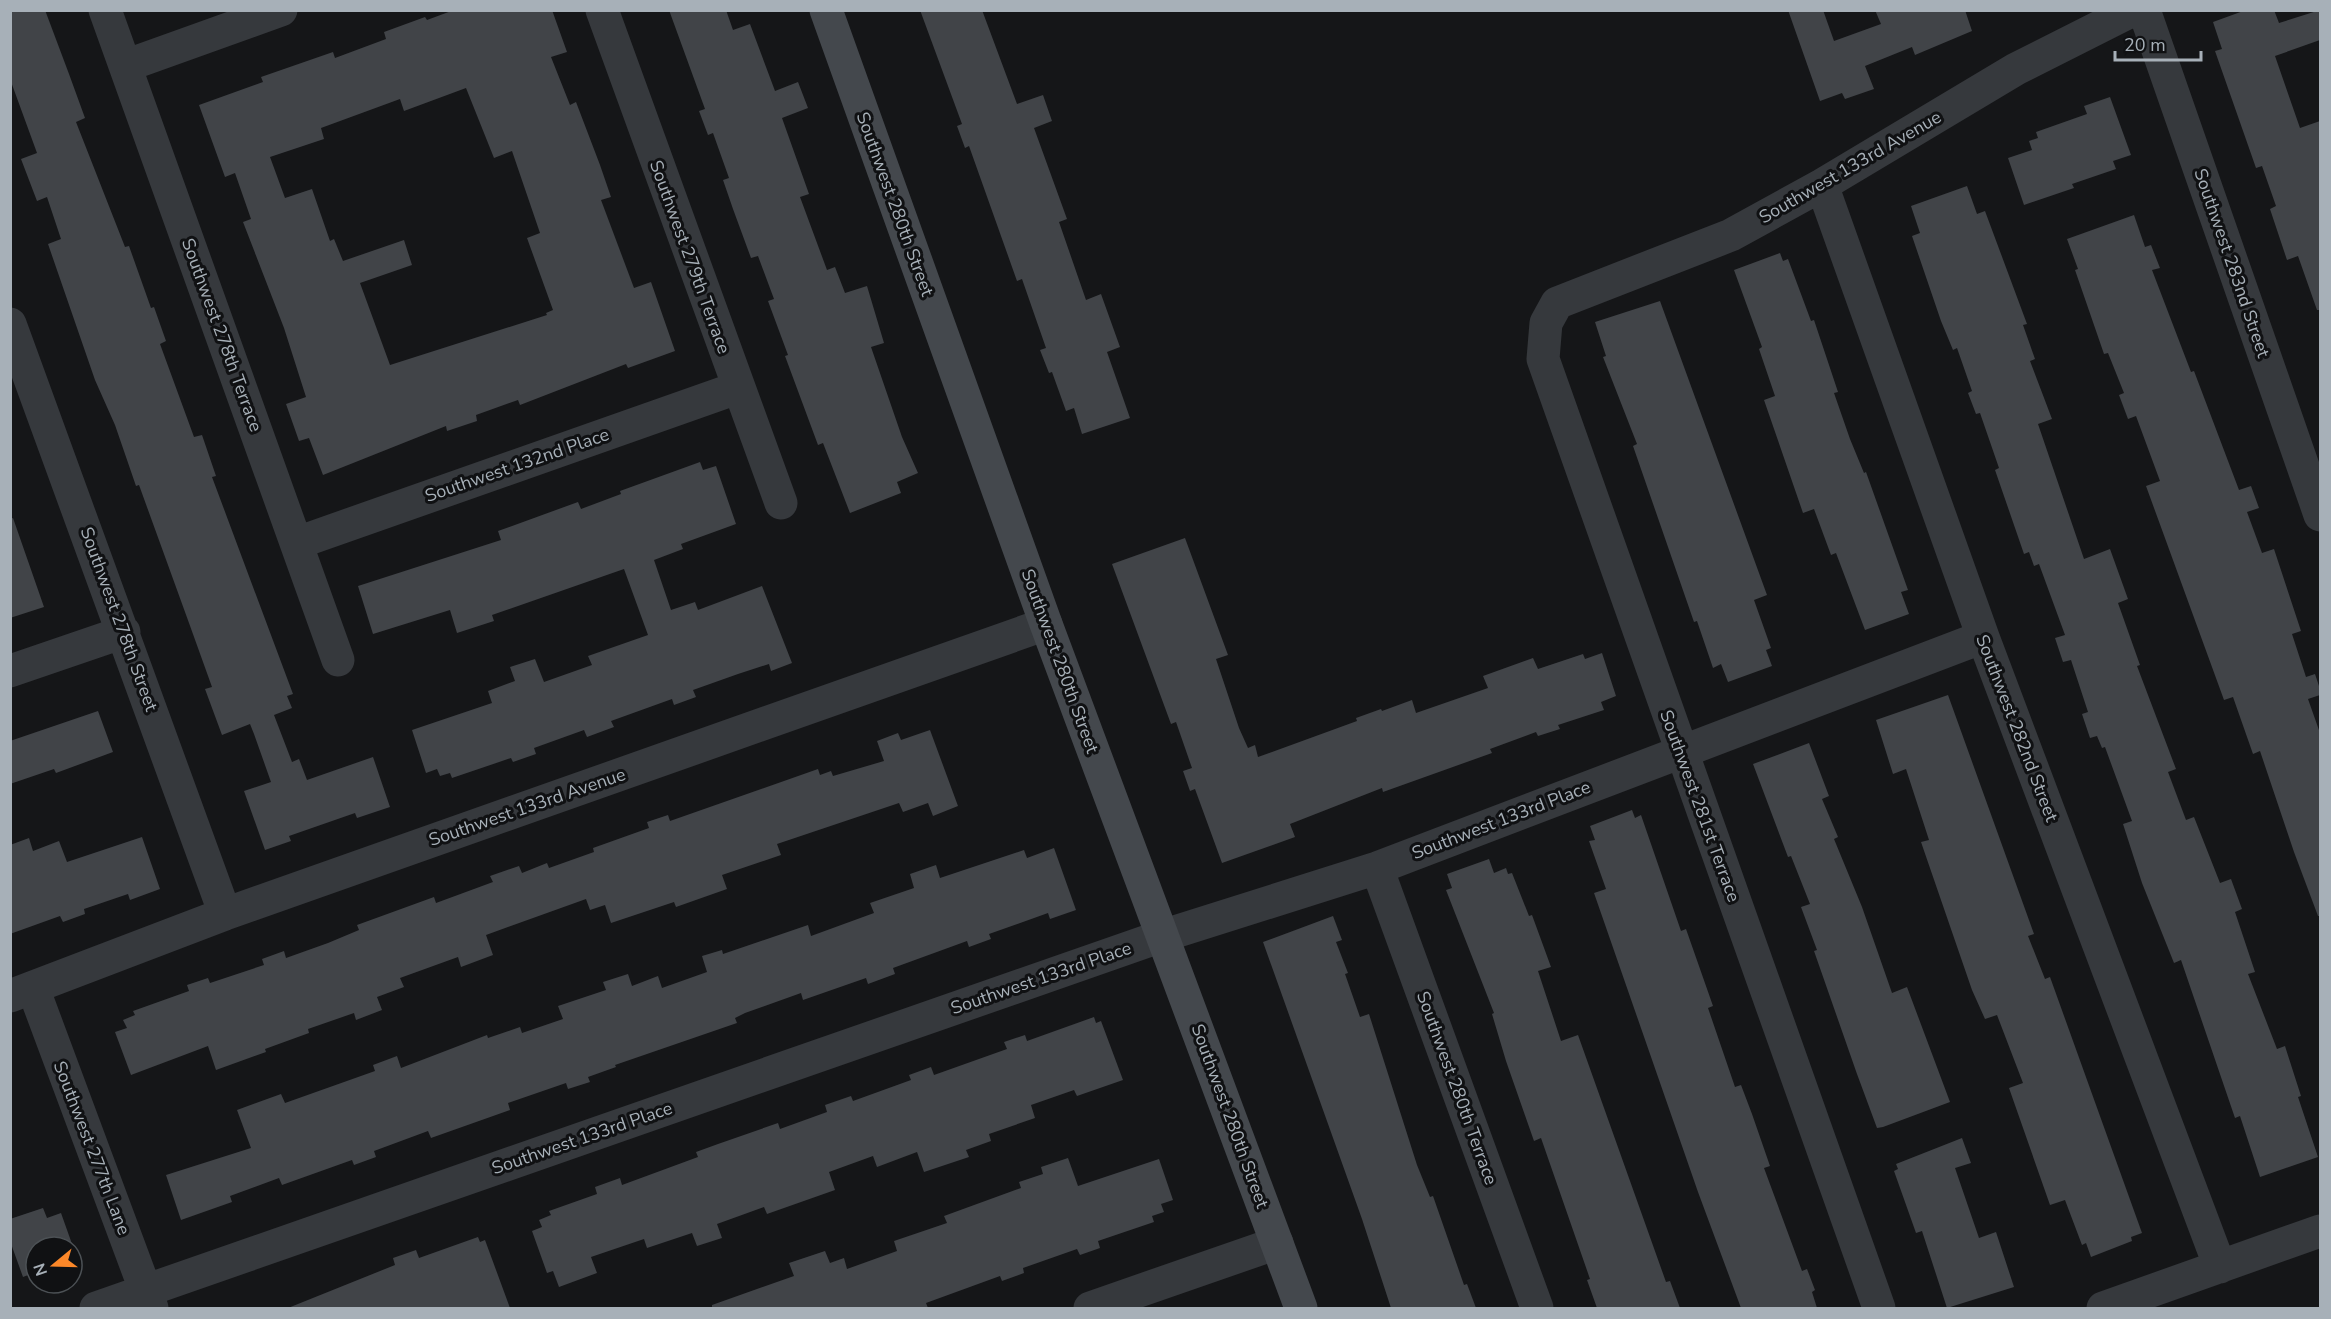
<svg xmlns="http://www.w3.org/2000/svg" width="2331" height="1319" font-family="'Nunito Sans',sans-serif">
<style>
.building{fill:#414448;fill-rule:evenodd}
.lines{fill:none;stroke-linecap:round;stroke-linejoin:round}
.street{stroke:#36393d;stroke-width:33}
.secondary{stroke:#44484d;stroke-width:33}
.labels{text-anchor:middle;stroke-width:6;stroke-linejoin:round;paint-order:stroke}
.street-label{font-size:18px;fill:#a7b0b8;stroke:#101113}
</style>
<rect width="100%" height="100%" fill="#151618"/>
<path class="building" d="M 10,10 L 45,10 L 69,74 L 85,118 L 76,122 L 125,247 L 129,246 L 151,308 L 154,307 L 166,341 L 160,344 L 194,437 L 202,435 L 216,476 L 212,477 L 293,694 L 287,696 L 292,708 L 274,715 L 292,762 L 299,759 L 307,780 L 373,757 L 390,807 L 357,818 L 355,813 L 289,836 L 291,841 L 265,850 L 244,791 L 271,782 L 254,734 L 250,724 L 222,735 L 205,689 L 212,687 L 189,623 L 139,485 L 136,486 L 115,425 L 95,380 L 48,244 L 61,239 L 47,197 L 37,201 L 21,159 L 37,153 L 10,79 Z
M 454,10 L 552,10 L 567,52 L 551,57 L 570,105 L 576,102 L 600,165 L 611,197 L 601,200 L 634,288 L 651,282 L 675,351 L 628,368 L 626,364 L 520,405 L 518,400 L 476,415 L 477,421 L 447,431 L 446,426 L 323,475 L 309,438 L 299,441 L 286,404 L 306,397 L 284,328 L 243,222 L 251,219 L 235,173 L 225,177 L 199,105 L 263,82 L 261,77 L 333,52 L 335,58 L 386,39 L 384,32 L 425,17 L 427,20 ZM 466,88 L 494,158 L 512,151 L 540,233 L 527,238 L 553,310 L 546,313 L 547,315 L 390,365 L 360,283 L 412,265 L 404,240 L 343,261 L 334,239 L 330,241 L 312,189 L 285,198 L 270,157 L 324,139 L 321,128 L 400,99 L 404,111 Z
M 669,10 L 726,10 L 733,30 L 750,24 L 775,91 L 798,82 L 808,108 L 782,118 L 809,194 L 800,197 L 827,270 L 835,267 L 845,293 L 867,286 L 884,343 L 871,347 L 902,437 L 918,473 L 897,482 L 901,493 L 850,513 L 823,443 L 818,445 L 785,356 L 788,355 L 768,301 L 774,299 L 758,256 L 751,258 L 733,209 L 723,180 L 729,178 L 713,133 L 708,135 L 699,111 L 705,109 Z
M 920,10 L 982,10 L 1017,104 L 1043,95 L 1052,121 L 1034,128 L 1067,219 L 1059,222 L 1086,300 L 1101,294 L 1120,347 L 1107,352 L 1130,418 L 1082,434 L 1074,408 L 1066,411 L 1052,372 L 1049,373 L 1040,350 L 1046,348 L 1022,279 L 1017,281 L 969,146 L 965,148 L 957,126 L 962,124 Z
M 1788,10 L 1823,10 L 1834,41 L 1881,24 L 1875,10 L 1965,10 L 1972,31 L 1915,55 L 1912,47 L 1865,66 L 1874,89 L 1845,99 L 1842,93 L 1820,101 Z
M 2246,10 L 2274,10 L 2279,23 L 2320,10 L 2320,40 L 2275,56 L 2300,128 L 2320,121 L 2320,310 L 2317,310 L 2298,256 L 2287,260 L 2270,209 L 2276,206 L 2262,166 L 2256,168 L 2215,51 L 2222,49 L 2213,22 Z
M 2110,97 L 2131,155 L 2113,161 L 2116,169 L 2072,184 L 2074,188 L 2024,205 L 2008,158 L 2032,150 L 2029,141 L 2038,138 L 2036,132 L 2087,114 L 2084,106 Z
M 1967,186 L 1977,214 L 1985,211 L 2027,324 L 2023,325 L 2035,359 L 2030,361 L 2052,419 L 2038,424 L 2084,559 L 2110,549 L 2128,599 L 2118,603 L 2140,665 L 2137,666 L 2176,769 L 2168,772 L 2186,820 L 2194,817 L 2220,883 L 2231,879 L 2242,909 L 2235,912 L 2255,972 L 2248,974 L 2277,1049 L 2285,1046 L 2301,1096 L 2298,1097 L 2318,1157 L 2260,1177 L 2240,1116 L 2235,1118 L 2181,960 L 2174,963 L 2142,883 L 2123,824 L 2132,821 L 2105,747 L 2102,748 L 2097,736 L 2090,738 L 2082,714 L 2088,712 L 2071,660 L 2063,662 L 2055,638 L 2065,635 L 2039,564 L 2034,566 L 2029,552 L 2024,554 L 1995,470 L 1999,468 L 1980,413 L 1976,414 L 1968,393 L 1972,391 L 1957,348 L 1953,350 L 1941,321 L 1912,236 L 1920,233 L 1911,206 Z
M 2134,215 L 2145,247 L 2151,245 L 2160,268 L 2152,270 L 2191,372 L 2194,371 L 2239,490 L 2251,486 L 2259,508 L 2247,512 L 2262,553 L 2274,549 L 2301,631 L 2292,634 L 2306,677 L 2315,674 L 2320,689 L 2320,695 L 2308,699 L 2320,733 L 2320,916 L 2318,916 L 2294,852 L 2260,751 L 2253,754 L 2233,697 L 2224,700 L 2146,486 L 2160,481 L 2136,416 L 2128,419 L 2119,395 L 2124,393 L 2108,353 L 2104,354 L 2075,270 L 2078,269 L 2067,239 Z
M 1780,253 L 1783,261 L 1788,259 L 1811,321 L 1814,320 L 1838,392 L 1834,393 L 1850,439 L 1864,473 L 1866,472 L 1908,590 L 1901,592 L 1909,614 L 1865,630 L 1836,553 L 1831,555 L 1814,509 L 1803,513 L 1764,400 L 1775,396 L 1759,349 L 1762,347 L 1734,270 Z
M 1660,301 L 1767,595 L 1754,600 L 1771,648 L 1766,650 L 1772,666 L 1728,682 L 1721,664 L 1713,668 L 1697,621 L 1694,622 L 1633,446 L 1637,444 L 1603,357 L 1606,356 L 1595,322 Z
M 700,462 L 703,470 L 716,466 L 736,524 L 681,544 L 683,549 L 654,560 L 671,610 L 695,602 L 698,610 L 762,586 L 792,663 L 771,671 L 769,664 L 738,674 L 693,690 L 696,697 L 674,705 L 672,699 L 611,721 L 614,727 L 587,737 L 584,730 L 534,748 L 536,754 L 513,762 L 511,758 L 452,778 L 450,773 L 440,776 L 437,769 L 426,773 L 412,730 L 492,703 L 488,691 L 515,681 L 510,667 L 535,659 L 544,682 L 592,665 L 588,656 L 648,635 L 624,569 L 492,615 L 494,621 L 457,633 L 450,610 L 373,634 L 358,586 L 501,540 L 498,531 L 578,502 L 581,509 L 621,494 L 620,491 Z
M 13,518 L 44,607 L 10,618 L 10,519 Z
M 1185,538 L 1228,655 L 1216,659 L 1239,728 L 1248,748 L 1255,745 L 1258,757 L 1357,721 L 1356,718 L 1381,709 L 1382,711 L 1412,700 L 1416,713 L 1488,688 L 1483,676 L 1533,658 L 1538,669 L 1583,654 L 1585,659 L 1602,653 L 1616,696 L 1601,702 L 1604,710 L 1558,725 L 1560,729 L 1538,736 L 1536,732 L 1490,749 L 1492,753 L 1383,792 L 1382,788 L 1290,824 L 1295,837 L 1222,863 L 1195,789 L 1190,791 L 1183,771 L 1192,768 L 1176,722 L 1171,724 L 1112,564 Z
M 1948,695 L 2034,934 L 2028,936 L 2045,979 L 2050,977 L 2142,1233 L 2131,1237 L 2132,1241 L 2091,1257 L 2086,1243 L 2082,1245 L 2065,1200 L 2050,1205 L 2009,1088 L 2023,1083 L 1997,1015 L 1985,1019 L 1972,990 L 1921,842 L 1929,840 L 1906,769 L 1893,774 L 1876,720 Z
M 98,711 L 113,752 L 56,773 L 54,769 L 10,784 L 10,741 Z
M 930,730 L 958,806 L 933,816 L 928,803 L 903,812 L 899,803 L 777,844 L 781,855 L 722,875 L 727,889 L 676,907 L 674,902 L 611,923 L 605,905 L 590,910 L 586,899 L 486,935 L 493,955 L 461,967 L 458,957 L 400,978 L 404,987 L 377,997 L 382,1010 L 356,1020 L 354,1013 L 308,1029 L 309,1033 L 265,1049 L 266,1052 L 216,1070 L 208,1046 L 131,1075 L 115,1032 L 127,1028 L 123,1020 L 135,1015 L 133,1011 L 189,991 L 187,985 L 208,978 L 210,983 L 264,965 L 262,959 L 284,951 L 286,958 L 328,943 L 359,930 L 357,925 L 434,897 L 436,903 L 493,882 L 490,876 L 519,866 L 522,873 L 547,863 L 549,868 L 594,852 L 593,848 L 649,828 L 647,822 L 668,815 L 670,821 L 818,769 L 820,775 L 831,771 L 833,776 L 884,761 L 877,741 L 898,733 L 901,740 Z
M 1809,743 L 1829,796 L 1822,799 L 1838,837 L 1834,839 L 1862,907 L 1892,993 L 1907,987 L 1950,1102 L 1883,1127 L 1877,1128 L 1857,1074 L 1814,951 L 1817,950 L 1801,907 L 1810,904 L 1791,856 L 1788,857 L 1753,764 Z
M 1632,810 L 1635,818 L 1641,815 L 1681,931 L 1686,929 L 1713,1006 L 1708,1008 L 1735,1087 L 1741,1085 L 1752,1114 L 1770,1166 L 1764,1168 L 1802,1271 L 1807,1269 L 1815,1290 L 1812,1292 L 1817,1308 L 1741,1308 L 1698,1192 L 1594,893 L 1606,889 L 1589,841 L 1595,840 L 1590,826 Z
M 142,837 L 160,889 L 130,900 L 128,894 L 84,909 L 85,914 L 63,922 L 60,916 L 10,934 L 10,845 L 29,838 L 33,851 L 59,841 L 67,862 Z
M 1054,848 L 1076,910 L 1050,919 L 1048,913 L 989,934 L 991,939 L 969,947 L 967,941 L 893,968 L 895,974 L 868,984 L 866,978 L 803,1000 L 801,993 L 745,1013 L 735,1018 L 737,1023 L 615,1065 L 616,1067 L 588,1077 L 590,1082 L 568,1089 L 566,1083 L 508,1103 L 510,1110 L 431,1138 L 428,1131 L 374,1151 L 376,1157 L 354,1165 L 352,1160 L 282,1185 L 279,1178 L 230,1196 L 232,1202 L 181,1220 L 166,1175 L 251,1148 L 237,1110 L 281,1094 L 285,1103 L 375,1071 L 373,1065 L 397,1056 L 401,1068 L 487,1035 L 488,1038 L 520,1027 L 522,1033 L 563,1019 L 558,1006 L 606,990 L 603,982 L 628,974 L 632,986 L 658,976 L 662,988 L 707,972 L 702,956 L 722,950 L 723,954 L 808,925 L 811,936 L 874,913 L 870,903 L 914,888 L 910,874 L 936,865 L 940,878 L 1024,850 L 1027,858 Z
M 1489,859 L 1494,873 L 1506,868 L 1508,874 L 1512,873 L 1529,916 L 1532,915 L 1551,967 L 1538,971 L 1561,1041 L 1578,1035 L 1666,1282 L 1670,1281 L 1680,1308 L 1597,1308 L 1587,1280 L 1590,1279 L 1541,1138 L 1534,1141 L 1506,1061 L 1492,1014 L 1494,1013 L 1446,890 L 1452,888 L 1447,874 Z
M 1333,916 L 1342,940 L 1336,942 L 1348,973 L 1345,974 L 1360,1017 L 1369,1014 L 1417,1165 L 1430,1197 L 1433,1196 L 1464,1285 L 1467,1284 L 1476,1308 L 1391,1308 L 1362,1219 L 1263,942 Z
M 1094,1017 L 1096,1023 L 1101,1021 L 1123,1080 L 1077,1096 L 1074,1090 L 1031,1105 L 1035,1118 L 989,1134 L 991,1141 L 966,1150 L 969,1157 L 924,1172 L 917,1152 L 877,1167 L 873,1156 L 829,1172 L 835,1190 L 767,1214 L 764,1207 L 717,1224 L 722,1238 L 697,1246 L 692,1233 L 647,1248 L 644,1239 L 591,1257 L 597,1273 L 559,1287 L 553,1271 L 547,1273 L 532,1231 L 542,1227 L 539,1220 L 551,1215 L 549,1211 L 597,1194 L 595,1187 L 620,1178 L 622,1185 L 698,1157 L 696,1152 L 718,1144 L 778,1123 L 780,1129 L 827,1112 L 825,1105 L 851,1096 L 853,1101 L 911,1080 L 909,1075 L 931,1067 L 934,1075 L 1007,1049 L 1004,1042 L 1025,1035 L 1027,1041 Z
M 1962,1138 L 1971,1163 L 1955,1168 L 1979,1238 L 1996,1232 L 2014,1287 L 1947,1308 L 1922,1231 L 1916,1233 L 1894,1171 L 1898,1169 L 1896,1164 Z
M 1068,1158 L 1078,1186 L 1159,1159 L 1173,1200 L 1161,1204 L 1164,1212 L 1152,1216 L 1154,1222 L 1098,1241 L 1100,1248 L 1080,1255 L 1077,1249 L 1023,1268 L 1024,1273 L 1002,1281 L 1000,1276 L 926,1303 L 928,1308 L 712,1308 L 712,1305 L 794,1276 L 789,1263 L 825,1251 L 830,1263 L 844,1258 L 847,1269 L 897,1251 L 894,1241 L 947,1223 L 944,1216 L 1021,1188 L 1019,1182 L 1043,1174 L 1041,1167 Z
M 43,1208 L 47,1218 L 61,1213 L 77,1258 L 72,1260 L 72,1247 L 36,1247 L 36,1272 L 23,1277 L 10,1241 L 10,1219 Z
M 478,1237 L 480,1242 L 485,1240 L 510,1308 L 288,1308 L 395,1265 L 393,1258 L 416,1250 L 419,1258 Z"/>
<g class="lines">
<path class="street" d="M 105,10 L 338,660
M 602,10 L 781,503
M 2144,10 L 2320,515
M 125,66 L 281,10
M 1822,185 L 1983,637 L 2220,1267
M 10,324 L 225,914
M 297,543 L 737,388
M 10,671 L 124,632
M 1377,868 L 1537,1308
M 33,988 L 152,1308
M 10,996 L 225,914 L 1046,624
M 96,1308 L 1162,936 L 1377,868 L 1983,637
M 1090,1308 L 1277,1243
M 1879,1308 L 1543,359 L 1546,323 L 1557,303 L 1731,235 L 1822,185 L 2016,69 L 2133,10
M 2103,1308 L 2320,1231"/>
<path class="secondary" d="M 826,10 L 1046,624 L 1301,1308"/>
</g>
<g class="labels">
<g class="street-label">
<text transform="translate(1850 167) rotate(-30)" y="6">Southwest 133rd Avenue</text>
<text transform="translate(895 204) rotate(70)" y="6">Southwest 280th Street</text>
<text transform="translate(690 257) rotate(70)" y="6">Southwest 279th Terrace</text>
<text transform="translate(2232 263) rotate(71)" y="6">Southwest 283nd Street</text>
<text transform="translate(222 335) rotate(70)" y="6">Southwest 278th Terrace</text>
<text transform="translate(517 465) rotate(-19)" y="6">Southwest 132nd Place</text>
<text transform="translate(119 619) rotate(70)" y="6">Southwest 278th Street</text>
<text transform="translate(1060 661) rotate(70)" y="6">Southwest 280th Street</text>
<text transform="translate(2017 728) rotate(69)" y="6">Southwest 282nd Street</text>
<text transform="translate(1700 806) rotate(70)" y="6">Southwest 281st Terrace</text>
<text transform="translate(527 807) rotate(-19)" y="6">Southwest 133rd Avenue</text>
<text transform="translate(1501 820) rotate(-21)" y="6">Southwest 133rd Place</text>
<text transform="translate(1041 978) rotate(-19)" y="6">Southwest 133rd Place</text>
<text transform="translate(1457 1088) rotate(70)" y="6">Southwest 280th Terrace</text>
<text transform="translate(1230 1116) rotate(70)" y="6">Southwest 280th Street</text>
<text transform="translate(582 1138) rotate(-19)" y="6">Southwest 133rd Place</text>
<text transform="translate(92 1148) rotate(69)" y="6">Southwest 277th Lane</text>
</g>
</g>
<rect width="2331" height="1319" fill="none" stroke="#a7b0b8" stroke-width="24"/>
<g transform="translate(54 1265) rotate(251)"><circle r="28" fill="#101113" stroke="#4c5155" stroke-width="1.5"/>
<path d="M0-4.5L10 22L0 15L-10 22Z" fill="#fc8829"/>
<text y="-9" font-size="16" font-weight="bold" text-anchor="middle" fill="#a7b0b8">N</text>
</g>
<path d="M2115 51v9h86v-9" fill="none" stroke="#a7b0b8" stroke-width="3"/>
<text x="2124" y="51" font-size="18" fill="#a7b0b8" stroke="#101113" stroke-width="4.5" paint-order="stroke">20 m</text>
</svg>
